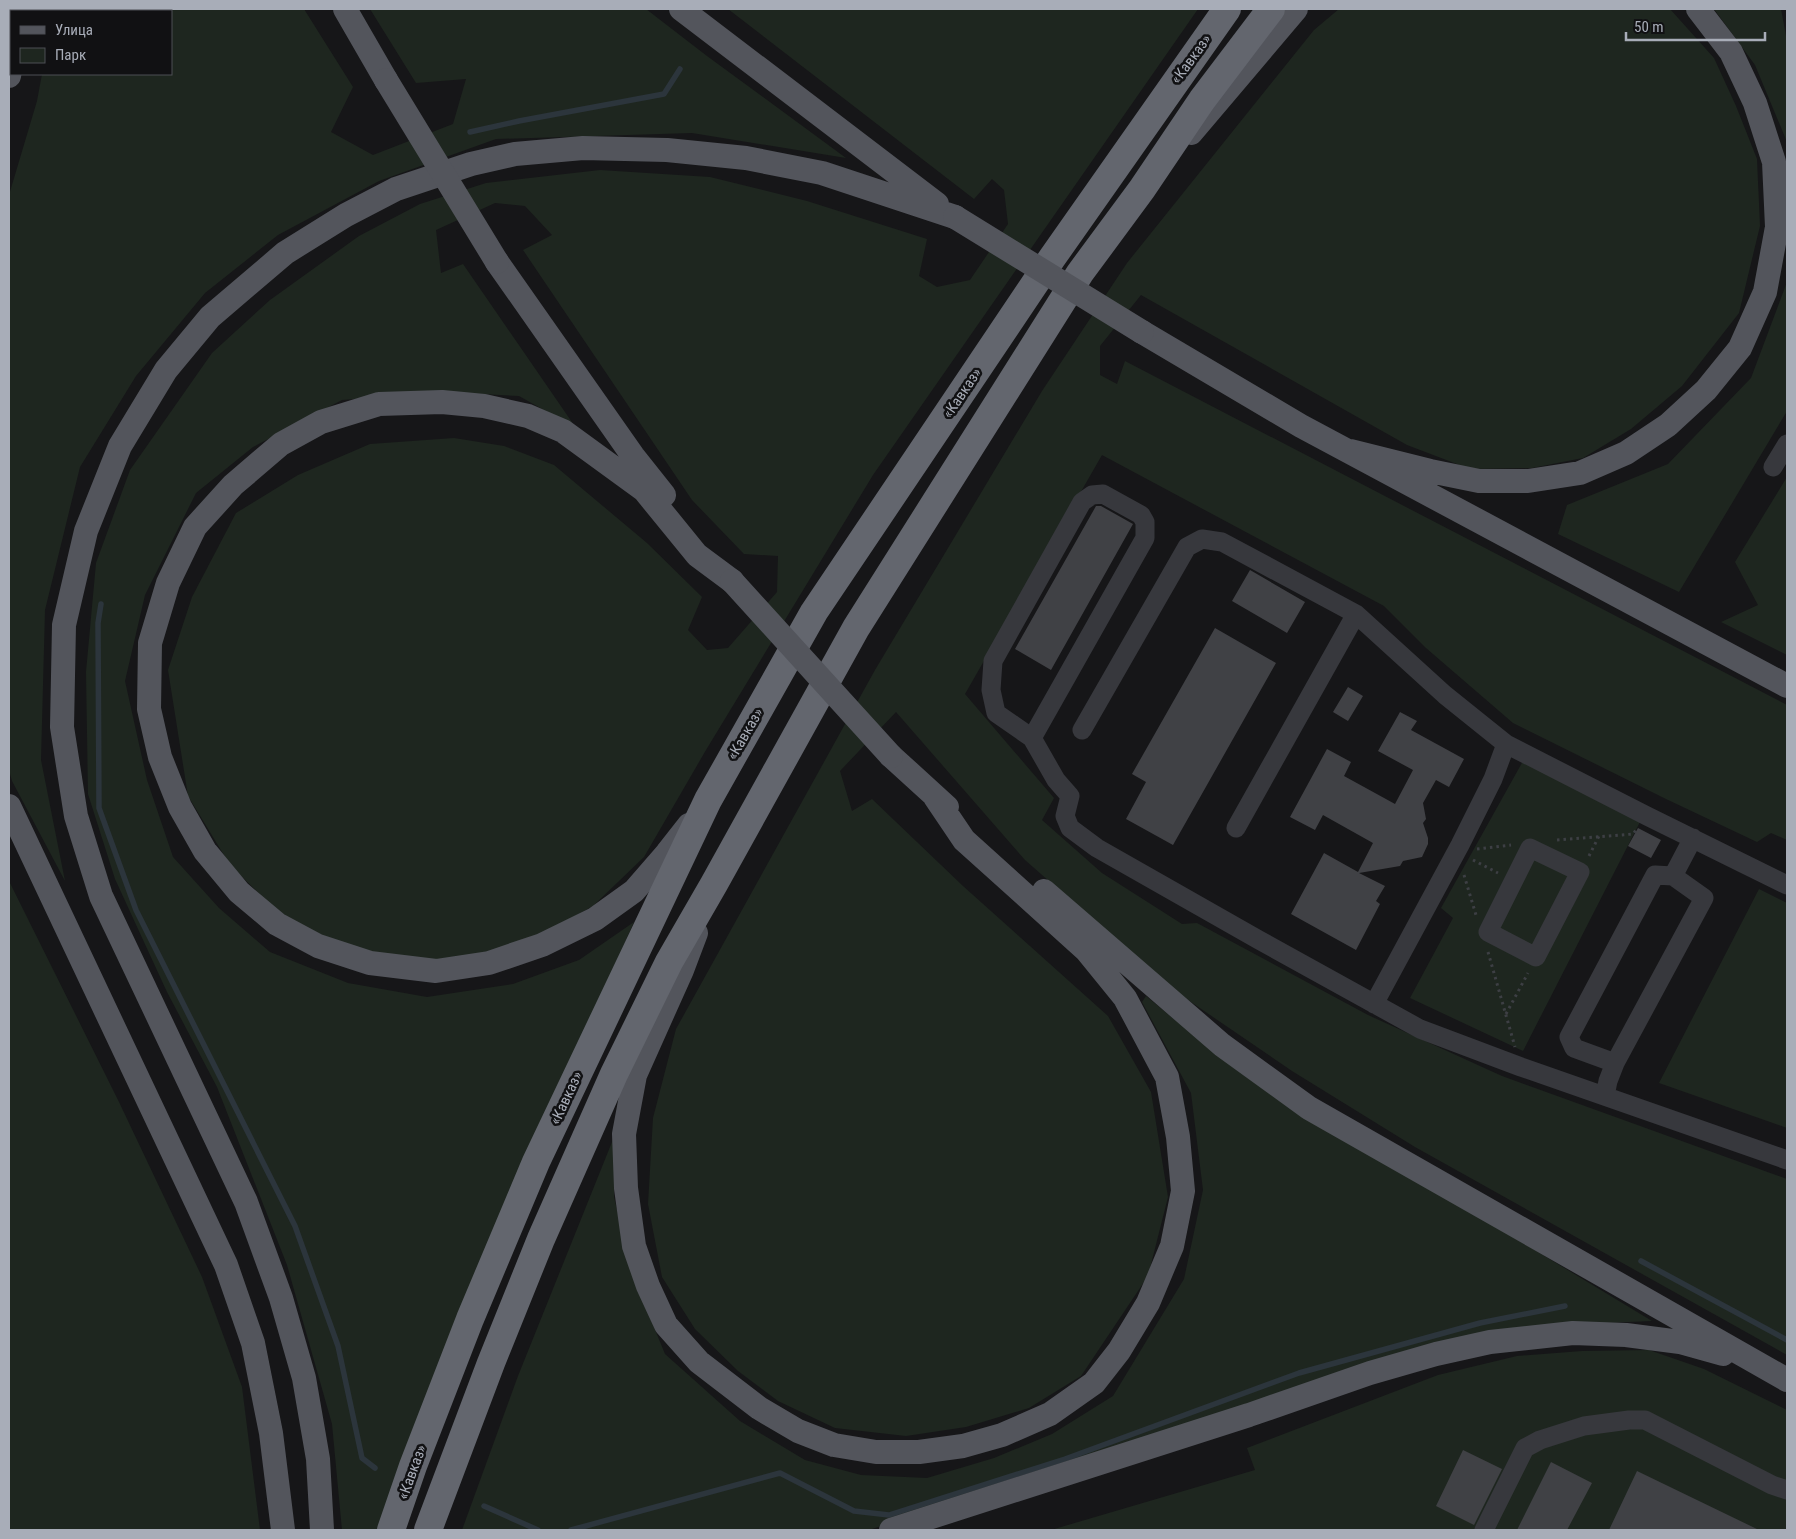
<svg xmlns="http://www.w3.org/2000/svg" width="1796" height="1539" font-family="'Roboto Condensed',sans-serif">
<style>
.green{fill:#1e261f}
.lines{fill:none;stroke-linecap:round;stroke-linejoin:round}
.stream{stroke:#2c353c;stroke-width:5.5}
.building{fill:#404145}
.path{stroke:#3d3f44;stroke-width:3;stroke-dasharray:2.5 4;stroke-linecap:butt}
.minor{stroke:#37383d;stroke-width:19}
.major{stroke:#53555c;stroke-width:24}
.highway{stroke:#63666e;stroke-width:28}
.major-bridge{stroke:#53555c;stroke-width:24}
.labels{text-anchor:middle;stroke-width:5;stroke-linejoin:round;paint-order:stroke}
.street-label{font-size:15px;fill:#a8adb8;stroke:#111113}
</style>
<rect width="100%" height="100%" fill="#161618"/>
<path class="green" d="M 56,9 L 304,9 L 353,87 L 331,132 L 373,155 L 453,124 L 466,79 L 416,83 L 370,9 L 646,9 L 707,56 L 846,158 L 692,133 L 496,139 L 379,181 L 278,235 L 205,293 L 136,376 L 80,467 L 45,610 L 41,760 L 65,881 L 12,781 L 9,770 L 9,195 L 37,101 L 42,74 L 171,74 L 171,11 L 55,11 Z
M 728,9 L 1198,9 L 873,475 L 706,750 L 644,857 L 593,906 L 515,950 L 442,963 L 362,954 L 288,922 L 230,865 L 188,796 L 168,670 L 192,597 L 236,513 L 298,475 L 370,444 L 454,438 L 504,446 L 554,465 L 647,543 L 702,597 L 688,630 L 707,650 L 728,648 L 777,592 L 778,556 L 744,554 L 692,500 L 523,250 L 552,235 L 525,206 L 495,203 L 436,230 L 441,273 L 463,264 L 576,428 L 519,396 L 441,392 L 342,400 L 253,447 L 196,493 L 145,595 L 125,681 L 147,780 L 173,857 L 219,908 L 270,952 L 348,983 L 427,997 L 513,984 L 579,960 L 634,922 L 450,1337 L 378,1530 L 342,1530 L 332,1424 L 287,1265 L 217,1087 L 167,992 L 115,879 L 88,794 L 86,672 L 96,563 L 130,470 L 212,353 L 270,300 L 359,236 L 420,204 L 486,183 L 600,170 L 710,177 L 807,201 L 927,239 L 919,276 L 937,287 L 970,280 L 1008,224 L 1004,190 L 992,179 L 974,199 Z
M 1339,9 L 1670,9 L 1714,58 L 1736,106 L 1757,159 L 1760,226 L 1739,313 L 1682,386 L 1631,429 L 1583,458 L 1532,468 L 1470,469 L 1407,445 L 1141,295 L 1100,346 L 1100,375 L 1117,384 L 1125,361 L 1787,705 L 1787,840 L 1771,833 L 1757,842 L 1666,799 L 1513,723 L 1426,648 L 1384,606 L 1102,455 L 965,694 L 1054,798 L 1042,820 L 1102,873 L 1182,924 L 1197,923 L 1368,1015 L 1502,1076 L 1787,1179 L 1787,1355 L 1415,1147 L 1292,1071 L 1172,989 L 1025,860 L 896,712 L 840,771 L 852,811 L 872,799 L 963,886 L 1108,1016 L 1151,1092 L 1168,1197 L 1148,1276 L 1081,1376 L 1029,1408 L 966,1427 L 906,1436 L 835,1428 L 778,1401 L 738,1371 L 695,1329 L 662,1277 L 648,1204 L 653,1118 L 676,1029 L 875,670 L 1042,391 L 1127,263 L 1314,30 Z
M 1714,9 L 1781,9 L 1787,41 L 1787,142 L 1755,65 Z
M 1787,282 L 1787,411 L 1679,592 L 1558,534 L 1567,505 L 1668,464 L 1751,378 Z
M 1787,477 L 1787,655 L 1721,622 L 1758,605 L 1735,562 Z
M 1523,761 L 1642,818 L 1523,1051 L 1410,998 L 1453,918 L 1441,908 Z
M 9,881 L 119,1102 L 202,1277 L 242,1387 L 260,1530 L 9,1530 Z
M 1759,889 L 1787,903 L 1787,1128 L 1659,1083 Z
M 1146,996 L 1234,1068 L 1652,1321 L 1583,1324 L 1098,1455 L 869,1530 L 462,1530 L 518,1376 L 614,1137 L 614,1197 L 631,1271 L 665,1354 L 740,1421 L 805,1460 L 861,1475 L 927,1478 L 994,1458 L 1052,1434 L 1113,1396 L 1184,1279 L 1203,1190 L 1191,1093 L 1142,1002 Z
M 1649,1350 L 1704,1369 L 1787,1410 L 1787,1530 L 1051,1530 L 1255,1470 L 1247,1448 L 1438,1375 L 1517,1356 L 1582,1351 Z"/>
<g class="lines">
<path class="stream" d="M 470,132 L 519,121 L 664,94 L 680,69
M 101,604 L 98,623 L 99,808 L 136,910 L 295,1226 L 338,1346 L 362,1458 L 375,1468
M 1641,1261 L 1787,1340
M 484,1506 L 538,1530
M 571,1530 L 780,1473 L 854,1511 L 889,1515 L 1065,1459 L 1299,1373 L 1480,1323 L 1565,1306"/>
</g>
<path class="building" d="M 1096,506 L 1101,506 L 1133,524 L 1051,670 L 1015,649 Z
M 1250,570 L 1305,602 L 1287,633 L 1232,601 Z
M 1215,628 L 1276,663 L 1173,845 L 1126,819 L 1146,782 L 1132,774 Z
M 1348,687 L 1363,696 L 1348,721 L 1333,712 Z
M 1400,712 L 1417,721 L 1411,730 L 1464,759 L 1449,787 L 1436,780 L 1423,803 L 1426,819 L 1423,823 L 1428,838 L 1428,844 L 1422,857 L 1403,861 L 1400,866 L 1359,873 L 1385,886 L 1376,901 L 1380,904 L 1356,950 L 1291,914 L 1324,853 L 1358,872 L 1373,843 L 1323,815 L 1315,830 L 1290,817 L 1327,749 L 1351,762 L 1344,776 L 1395,804 L 1413,770 L 1378,751 Z
M 1638,828 L 1661,840 L 1651,858 L 1628,846 Z
M 1463,1450 L 1502,1469 L 1474,1525 L 1436,1506 Z
M 1551,1462 L 1592,1483 L 1567,1530 L 1517,1530 Z
M 1637,1471 L 1759,1530 L 1609,1530 Z"/>
<g class="lines">
<path class="path" d="M 1557,840 L 1633,834 L 1636,830
M 1477,849 L 1511,845
M 1589,856 L 1599,836
M 1473,860 L 1498,873
M 1464,875 L 1476,915
M 1488,952 L 1515,1047
M 1506,1014 L 1528,973"/>
<path class="minor" d="M 1773,467 L 1787,444
M 1082,730 L 1187,547 L 1202,539 L 1222,542 L 1356,614 L 1445,695 L 1506,744 L 1647,816 L 1787,885
M 1032,738 L 1145,538 L 1145,522 L 1141,515 L 1103,494 L 1092,495 L 1082,502 L 993,661 L 991,690 L 996,713 L 1032,738 L 1056,780 L 1070,796 L 1065,816 L 1070,828 L 1097,848 L 1259,940 L 1420,1029 L 1521,1067 L 1787,1160
M 1236,828 L 1356,614
M 1530,848 L 1580,872 L 1536,957 L 1488,932 Z
M 1673,876 L 1693,838
M 1374,1004 L 1460,845 L 1493,779 L 1506,744
M 1605,1096 L 1608,1081 L 1615,1063 L 1704,898 L 1673,876 L 1655,875 L 1569,1037 L 1574,1048 L 1615,1063
M 1484,1530 L 1525,1448 L 1540,1440 L 1584,1426 L 1629,1420 L 1645,1420 L 1772,1485 L 1787,1490"/>
<path class="major" d="M 345,9 L 386,80
M 681,9 L 937,204
M 24,11 L 24,9
M 9,76 L 11,66
M 1191,133 L 1296,9
M 497,262 L 633,456 L 664,495
M 1142,332 L 1301,426 L 1787,686
M 1350,451 L 1430,471 L 1479,481 L 1528,481 L 1580,473 L 1626,453 L 1668,425 L 1706,390 L 1740,348 L 1765,292 L 1777,227 L 1774,162 L 1755,103 L 1731,52 L 1698,9
M 891,756 L 947,807
M 9,806 L 226,1265 L 253,1343 L 271,1433 L 283,1530
M 689,825 L 667,853 L 634,891 L 595,919 L 542,945 L 489,963 L 436,971 L 370,963 L 318,946 L 277,924 L 239,892 L 205,851 L 180,807 L 160,757 L 149,709 L 150,643 L 168,583 L 195,527 L 233,485 L 281,444 L 321,422 L 379,404 L 442,402 L 484,406 L 528,416 L 563,431 L 644,490 L 697,555 L 732,581
M 1044,891 L 1222,1045 L 1309,1108 L 1787,1380
M 696,933 L 682,970 L 635,1075 L 624,1134 L 626,1188 L 634,1246 L 648,1286 L 666,1325 L 699,1362 L 759,1408 L 798,1431 L 834,1445 L 876,1452 L 919,1452 L 963,1446 L 1002,1435 L 1050,1414 L 1094,1383 L 1119,1351 L 1148,1303 L 1172,1246 L 1183,1191 L 1178,1137 L 1167,1077 L 1125,998 L 1086,950 L 964,840 L 935,797
M 322,1530 L 318,1459 L 304,1378 L 281,1298 L 246,1202 L 101,896 L 76,816 L 62,727 L 64,625 L 86,531 L 120,446 L 166,370 L 210,317 L 285,253 L 346,215 L 396,189 L 471,164 L 515,154 L 583,148 L 667,150 L 746,158 L 822,173 L 955,217
M 891,1530 L 1249,1415 L 1370,1373 L 1436,1354 L 1490,1342 L 1573,1333 L 1626,1335 L 1680,1342 L 1723,1354"/>
<path class="highway" d="M 391,1530 L 413,1466 L 470,1319 L 536,1162 L 708,800 L 814,612 L 1052,258 L 1227,9
M 428,1530 L 491,1363 L 541,1239 L 614,1074 L 669,962 L 714,884 L 856,628 L 1080,273 L 1142,189 L 1202,100 L 1271,9"/>
<path class="major-bridge" d="M 386,80 L 497,262
M 955,217 L 1142,332
M 732,581 L 891,756"/>
</g>
<g class="labels">
<g class="street-label">
<text transform="translate(1191 59) rotate(-54)" y="5">«Кавказ»</text>
<text transform="translate(962 393) rotate(-56)" y="5">«Кавказ»</text>
<text transform="translate(745 734) rotate(-60)" y="5">«Кавказ»</text>
<text transform="translate(566 1098) rotate(-65)" y="5">«Кавказ»</text>
<text transform="translate(412 1472) rotate(-70)" y="5">«Кавказ»</text>
</g>
</g>
<rect width="1796" height="1539" fill="none" stroke="#a8adb8" stroke-width="20"/>
<rect x="10" y="10" width="162" height="65" fill="#111113" stroke="#4d4f55"/>
<rect x="20" y="26" width="25" height="8" fill="#53555c" stroke="#4d4f55"/>
<text x="55" y="35" font-size="15" fill="#a8adb8">Улица</text>
<rect x="20" y="48" width="25" height="15" fill="#1e261f" stroke="#4d4f55"/>
<text x="55" y="60" font-size="15" fill="#a8adb8">Парк</text>
<path d="M1626 32v8h139v-8" fill="none" stroke="#a8adb8" stroke-width="2.5"/>
<text x="1634" y="32" font-size="15" fill="#a8adb8" stroke="#111113" stroke-width="4" paint-order="stroke">50 m</text>
</svg>
